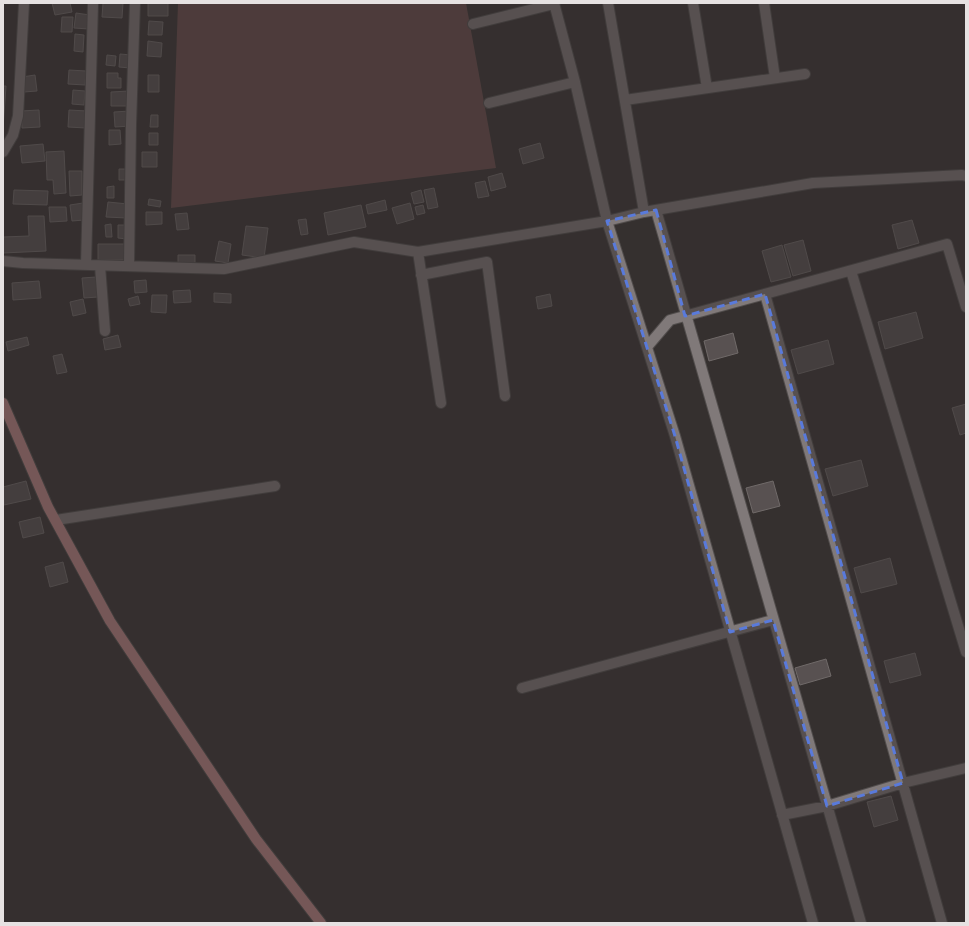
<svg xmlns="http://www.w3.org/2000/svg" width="969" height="926" font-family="Quicksand,sans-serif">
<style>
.green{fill:#6a4b4a}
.building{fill:#585151;stroke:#706a69}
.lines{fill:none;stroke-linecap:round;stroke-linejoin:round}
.minor-casing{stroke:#514d4c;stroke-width:12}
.major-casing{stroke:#514d4c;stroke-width:12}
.minor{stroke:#807979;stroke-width:10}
.major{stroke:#c48887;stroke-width:10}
.marked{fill:none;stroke:#597adb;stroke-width:3;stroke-dasharray:8 5;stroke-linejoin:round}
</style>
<rect width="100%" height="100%" fill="#35302f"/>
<path class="green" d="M 178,3 L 466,3 L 496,168 L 171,208 Z"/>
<path class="building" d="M 52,3 L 70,3 L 72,12 L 55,15 Z
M 103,3 L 123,3 L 122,18 L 102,17 Z
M 148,3 L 168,3 L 168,16 L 148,16 Z
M 76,13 L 90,15 L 89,29 L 74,28 Z
M 62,17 L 73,17 L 72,32 L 61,32 Z
M 149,21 L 163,22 L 162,35 L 148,35 Z
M 75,34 L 84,35 L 83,52 L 74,51 Z
M 148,41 L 162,43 L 161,57 L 147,56 Z
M 120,54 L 131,55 L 130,68 L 119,67 Z
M 107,55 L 116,56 L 115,66 L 106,65 Z
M 69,70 L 86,71 L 85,85 L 68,84 Z
M 107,73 L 118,73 L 118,78 L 121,78 L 121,88 L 107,88 Z
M 35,75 L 37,91 L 24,92 L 22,77 Z
M 148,75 L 159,75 L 159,92 L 148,92 Z
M 3,86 L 6,86 L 3,128 Z
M 73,90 L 85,91 L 84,105 L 72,104 Z
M 129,91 L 129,106 L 111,106 L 111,92 Z
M 39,110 L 40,127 L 22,128 L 21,111 Z
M 69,110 L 87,111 L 86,128 L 68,127 Z
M 130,111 L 131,126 L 115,127 L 114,112 Z
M 151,115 L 158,115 L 158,127 L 150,127 Z
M 109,130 L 120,130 L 121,144 L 109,145 Z
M 149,133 L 158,133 L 158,145 L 149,145 Z
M 540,143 L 544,158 L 523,164 L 519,149 Z
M 43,144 L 45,161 L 22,163 L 20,146 Z
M 64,151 L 66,193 L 54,194 L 53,180 L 47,180 L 46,152 Z
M 142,152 L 157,152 L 157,167 L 142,167 Z
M 119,169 L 128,169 L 128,180 L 119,180 Z
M 69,171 L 82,171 L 82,195 L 70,196 Z
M 502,173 L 506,187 L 491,191 L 488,177 Z
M 485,181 L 489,196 L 478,198 L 475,183 Z
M 114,186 L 114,198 L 107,198 L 107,187 Z
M 434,188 L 438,207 L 428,209 L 424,190 Z
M 14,190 L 48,191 L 47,205 L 13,204 Z
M 421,190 L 424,202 L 414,204 L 411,193 Z
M 149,199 L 161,201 L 160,207 L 148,205 Z
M 385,200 L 387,210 L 368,214 L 366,205 Z
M 108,202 L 128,204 L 127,218 L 106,217 Z
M 83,203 L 84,220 L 72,221 L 70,205 Z
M 410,203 L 414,219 L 397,224 L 392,208 Z
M 361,205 L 366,227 L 328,235 L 324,213 Z
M 423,205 L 425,213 L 417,215 L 415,207 Z
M 49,207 L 66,207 L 67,221 L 50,222 Z
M 146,212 L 162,212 L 162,224 L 146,225 Z
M 187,213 L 189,229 L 177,230 L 175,214 Z
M 28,216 L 44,216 L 46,251 L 3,253 L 3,237 L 29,236 Z
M 306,219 L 308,234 L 301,235 L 298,220 Z
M 912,220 L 919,243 L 898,249 L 892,225 Z
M 111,224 L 112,237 L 106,237 L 105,225 Z
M 118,225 L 127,225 L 127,239 L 118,238 Z
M 246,226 L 268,228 L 264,258 L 242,255 Z
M 803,240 L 811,271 L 793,276 L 784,245 Z
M 219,241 L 231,244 L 228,263 L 215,261 Z
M 98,244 L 127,244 L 127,260 L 98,260 Z
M 782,245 L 791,277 L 771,282 L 762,251 Z
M 178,255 L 195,255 L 195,267 L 178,267 Z
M 96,277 L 98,297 L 84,298 L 82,278 Z
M 146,280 L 147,292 L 135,293 L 134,281 Z
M 39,281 L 41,298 L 13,300 L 12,283 Z
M 190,290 L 191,302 L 174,303 L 173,291 Z
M 214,293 L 231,294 L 231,303 L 214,302 Z
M 550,294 L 552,306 L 538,309 L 536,297 Z
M 152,295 L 167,295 L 166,313 L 151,312 Z
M 138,296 L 140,304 L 130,306 L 128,299 Z
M 83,299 L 86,313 L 73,316 L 70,302 Z
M 916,312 L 923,338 L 885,349 L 878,322 Z
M 733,333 L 738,353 L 709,361 L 704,341 Z
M 118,335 L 121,347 L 105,350 L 103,339 Z
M 27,337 L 29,345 L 8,351 L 6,342 Z
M 828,340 L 834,364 L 798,374 L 791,350 Z
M 62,354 L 67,372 L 57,374 L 53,356 Z
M 966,404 L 966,433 L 960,435 L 952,408 Z
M 861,460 L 868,486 L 833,496 L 825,469 Z
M 26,481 L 31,499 L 4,505 L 3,487 Z
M 773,481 L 780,506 L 753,513 L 746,488 Z
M 40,517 L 44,533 L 23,538 L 19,522 Z
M 890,558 L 897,584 L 861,593 L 854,568 Z
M 63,562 L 68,582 L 50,587 L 45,567 Z
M 915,653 L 921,675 L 890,683 L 884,661 Z
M 826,659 L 831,676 L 800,685 L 795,668 Z
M 891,796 L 898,820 L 874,827 L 867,802 Z"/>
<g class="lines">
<g class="minor-casing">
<path id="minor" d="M 554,3 L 575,82 L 607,221 L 675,436 L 813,923
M 608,3 L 644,212
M 693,3 L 707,88
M 764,3 L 775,78
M 473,24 L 554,4
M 625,100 L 805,74
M 489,103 L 575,82
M 3,152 L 13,135 L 18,116 L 24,3
M 656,210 L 861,923
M 418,252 L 441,403
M 3,261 L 23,263 L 224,269 L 354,242 L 418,252 L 607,221 L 644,212 L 813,183 L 962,175 L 966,176
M 86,265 L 93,3
M 100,266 L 105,331
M 129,266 L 131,125 L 135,3
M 851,271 L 966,652
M 421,275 L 487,262 L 505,396
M 765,294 L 942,923
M 647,347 L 670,320 L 947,244 L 966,307
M 56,520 L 275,486
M 522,688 L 773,620
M 782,815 L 827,806 L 903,783 L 966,768"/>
</g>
<g class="major-casing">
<path id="major" d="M 3,403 L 48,507 L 110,621 L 256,839 L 321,923"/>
</g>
<use href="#minor" class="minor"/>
<use href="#major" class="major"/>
</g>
<path d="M0 0H969V926H0ZM 656,210 L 685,316 L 765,294 L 903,783 L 827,806 L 773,620 L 730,632 L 675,436 L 607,221 Z" fill="#35302f" fill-opacity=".55" fill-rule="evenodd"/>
<path class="marked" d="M 656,210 L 685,316 L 765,294 L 903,783 L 827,806 L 773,620 L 730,632 L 675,436 L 607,221 Z"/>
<rect width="969" height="926" fill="none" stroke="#e6e2e2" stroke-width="8"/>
</svg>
